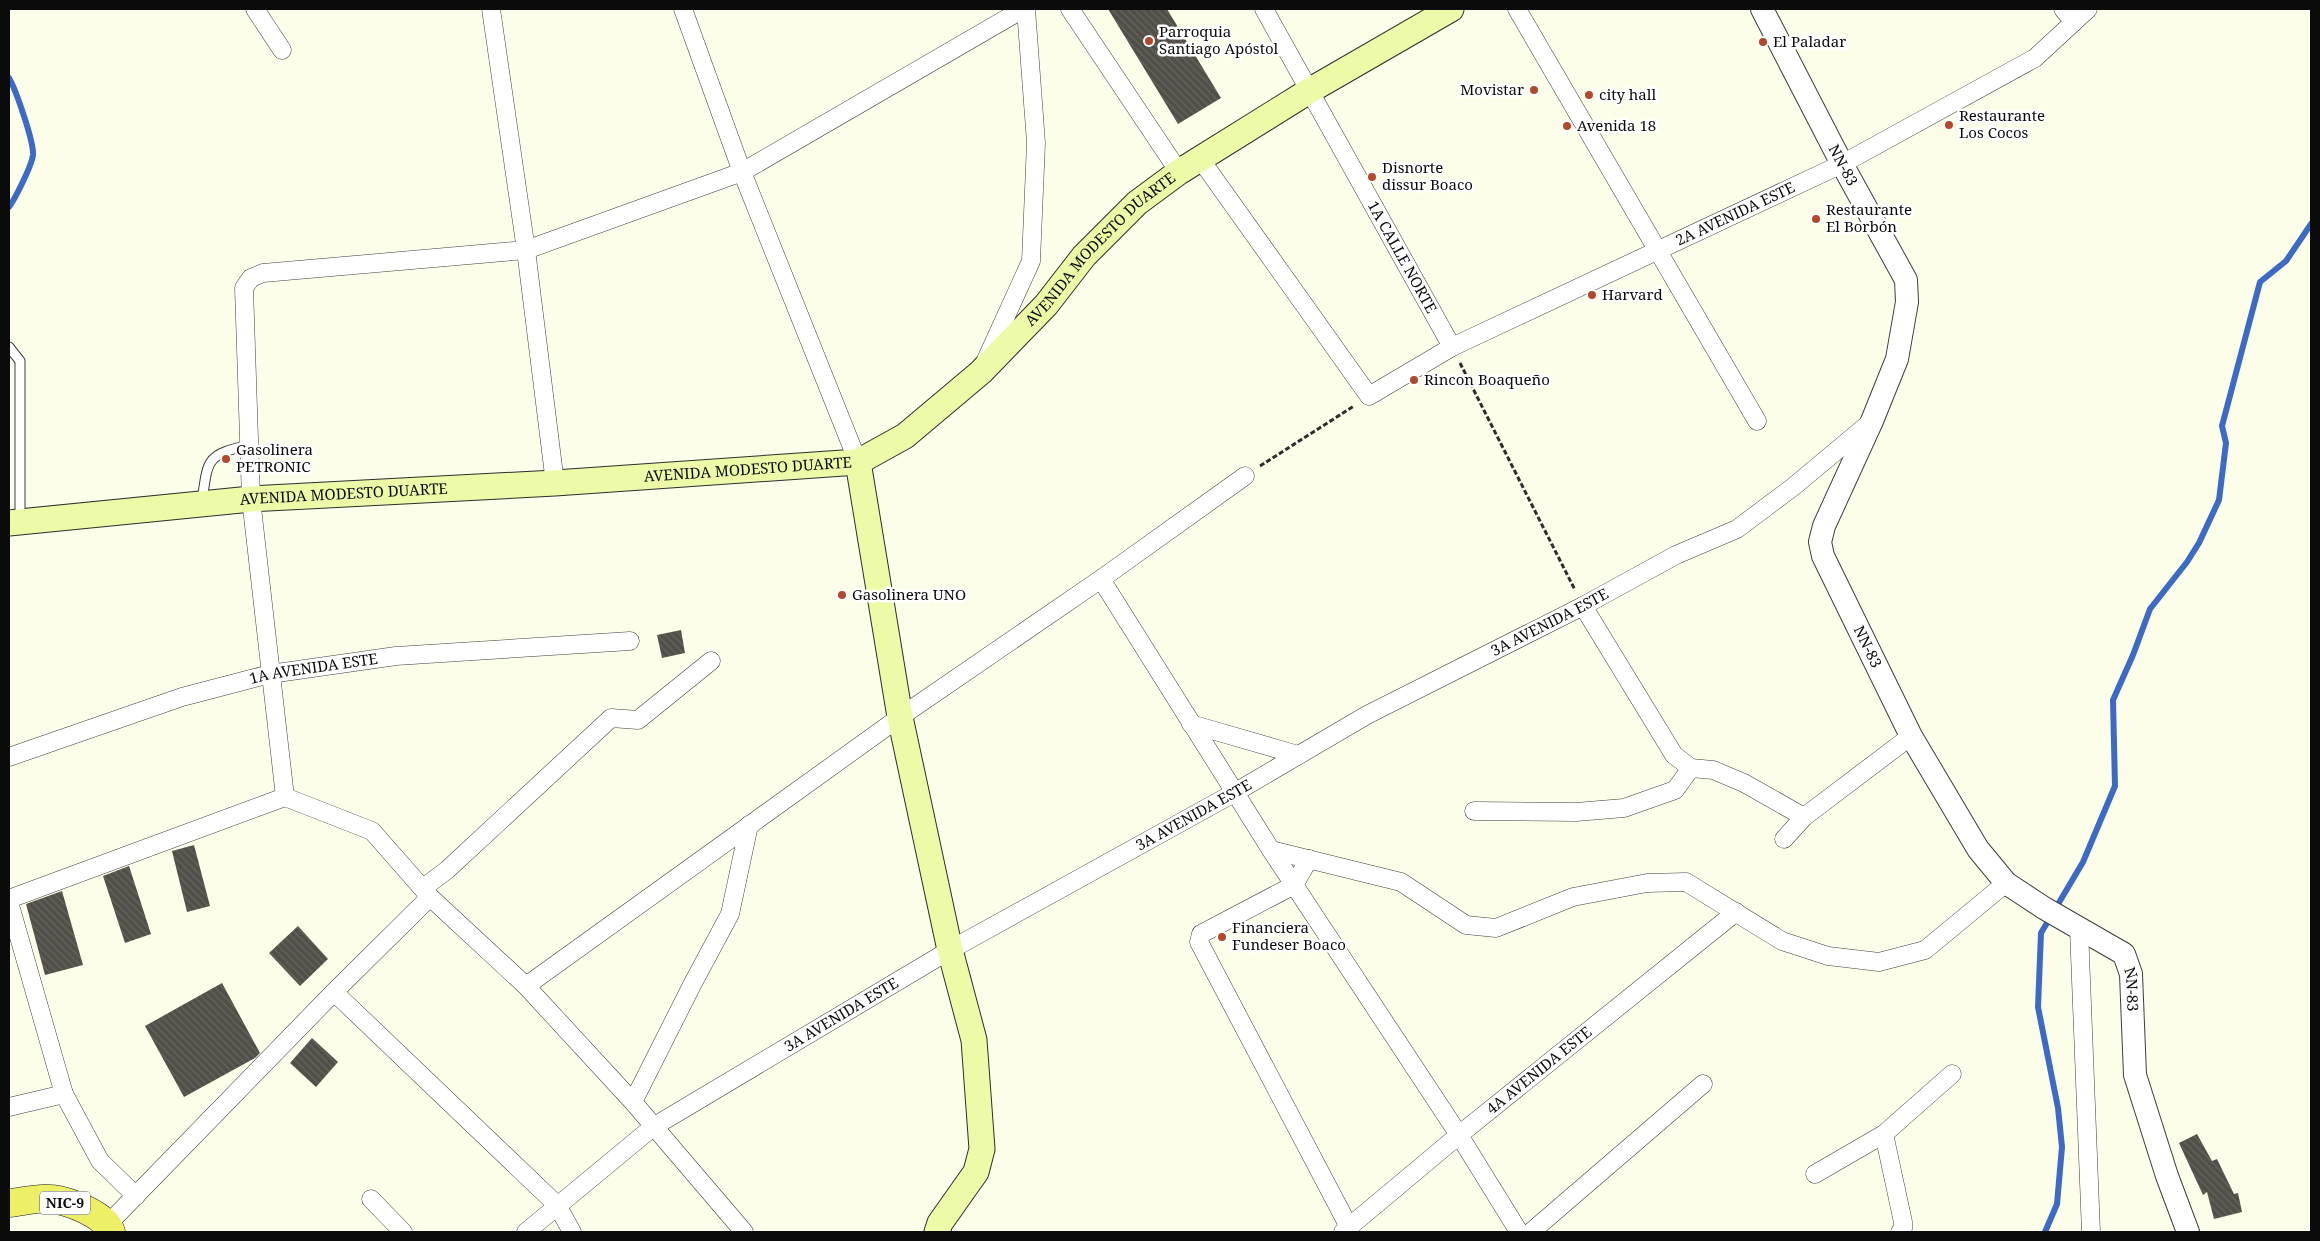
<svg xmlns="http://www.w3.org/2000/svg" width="2320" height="1241" font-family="'Noto Serif',serif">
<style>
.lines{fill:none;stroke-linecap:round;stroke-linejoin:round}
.stream{stroke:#3d6ac4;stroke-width:6}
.building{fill:url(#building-back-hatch)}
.service-casing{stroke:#3e3e3e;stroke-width:11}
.minor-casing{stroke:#3e3e3e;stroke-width:19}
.tertiary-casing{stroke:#3e3e3e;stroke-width:24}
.secondary-casing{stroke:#2d2d2d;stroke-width:27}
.primary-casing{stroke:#1c1c1c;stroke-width:29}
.path{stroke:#2d2d2d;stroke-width:3;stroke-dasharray:5 2.5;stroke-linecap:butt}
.service{stroke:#fff;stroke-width:9}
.minor{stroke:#fff;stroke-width:18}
.tertiary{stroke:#fff;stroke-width:22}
.secondary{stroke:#edfaa8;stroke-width:25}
.primary{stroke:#edf067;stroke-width:28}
.poi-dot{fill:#b1492c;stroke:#fff;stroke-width:2}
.labels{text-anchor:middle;stroke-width:5;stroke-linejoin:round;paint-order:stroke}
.shield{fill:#fff;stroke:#545454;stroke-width:1}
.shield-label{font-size:14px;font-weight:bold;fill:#0b0b0b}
.poi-label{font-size:15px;fill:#0b0b0b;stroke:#fff;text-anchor:start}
.street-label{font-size:15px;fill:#0b0b0b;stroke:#fff}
</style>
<defs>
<pattern id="building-back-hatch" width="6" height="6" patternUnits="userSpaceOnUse" patternTransform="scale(1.25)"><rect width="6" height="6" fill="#524f48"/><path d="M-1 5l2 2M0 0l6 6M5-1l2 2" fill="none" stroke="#66645e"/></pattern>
</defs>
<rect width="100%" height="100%" fill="#fcfee9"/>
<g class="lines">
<path class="stream" d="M 9,78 C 16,90 34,142 33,155 C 32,165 15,199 9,207
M 2045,1232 L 2057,1204 L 2062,1147 L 2058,1108 L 2038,1007 L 2041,933 L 2083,862 L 2115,786 L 2113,700 L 2133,655 L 2150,609 L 2187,562 L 2199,543 L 2219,500 L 2226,443 L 2222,426 L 2260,282 L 2286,261 L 2311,224"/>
</g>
<path class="building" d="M 1108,9 L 1167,9 L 1221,98 L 1178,124 Z
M 681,630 L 685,653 L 662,658 L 657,635 Z
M 194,845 L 210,906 L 187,912 L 172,851 Z
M 129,866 L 151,934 L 125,943 L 103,876 Z
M 62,891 L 83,965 L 45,975 L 26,904 Z
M 298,926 L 328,959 L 300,986 L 269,953 Z
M 222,983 L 260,1053 L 255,1058 L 184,1097 L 145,1026 Z
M 312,1038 L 338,1062 L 316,1087 L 290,1063 Z
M 2197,1134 L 2212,1161 L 2217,1159 L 2234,1194 L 2238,1193 L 2242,1212 L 2214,1219 L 2207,1192 L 2203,1195 L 2179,1143 Z"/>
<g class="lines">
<g class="service-casing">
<path id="service" d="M 9,347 L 20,361 L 20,519
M 202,501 C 208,459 206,455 249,445"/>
</g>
<g class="minor-casing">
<g id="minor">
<path d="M 255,9 L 282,50"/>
<path d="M 491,9 L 526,250 L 555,483"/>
<path d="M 683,9 L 742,172 L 858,462"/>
<path d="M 1070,9 L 1179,172"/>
<path id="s1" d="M 1264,9 L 1452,347"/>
<path d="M 1517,9 L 1757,421"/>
<path d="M 2074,22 L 2088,9"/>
<path id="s2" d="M 1201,160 L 1369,396 L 1452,347 L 1842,164 L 2035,58 L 2074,22 L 2063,9"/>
<path d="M 986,360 L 1031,261 L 1036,143 L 1026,9"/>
<path d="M 1101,579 L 1271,850 L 1459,1135 L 1519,1232"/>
<path d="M 1583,606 L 1674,755 L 1691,768 L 1713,770 L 1744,783 L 1804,817"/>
<path d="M 1191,724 L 1298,755"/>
<path id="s3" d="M 9,757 L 182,697 L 270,674 L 396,656 L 630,641"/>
<path d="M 285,797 L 251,499 L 244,288 L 251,278 L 263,273 L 526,250 L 742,172 L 1023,9"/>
<path d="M 1474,811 L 1576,812 L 1624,808 L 1675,790 L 1691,768"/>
<path d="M 1784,839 L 1804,817 L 1911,736"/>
<path d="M 1271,850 L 1401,882 L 1466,925 L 1496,928 L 1573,897 L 1647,883 L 1686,882 L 1782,941 L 1828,956 L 1879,962 L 1925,950 L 2006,883"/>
<path d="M 1309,859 L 1294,885 L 1201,934 L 1199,942 L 1349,1227"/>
<path d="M 423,888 L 447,870 L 611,718 L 638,720 L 711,661"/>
<path d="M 9,899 L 285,797 L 372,831 L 430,897 L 526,986 L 633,1102 L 744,1232"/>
<path d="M 9,902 L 64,1094 L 100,1161 L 136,1196"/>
<path d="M 2079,929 L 2091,1232"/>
<path d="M 526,986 L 900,717 L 1101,579 L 1245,476"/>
<path d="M 334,992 L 557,1205 L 572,1232"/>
<path d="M 633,1102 L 693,983 L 730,914 L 749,825"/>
<path d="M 9,1107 L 64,1094"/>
<path d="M 1884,1134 L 1903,1222 L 1903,1229 L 1900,1232"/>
<path d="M 1815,1174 L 1884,1134 L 1952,1074"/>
<path d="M 371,1199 L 403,1232"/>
<path d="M 108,1224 L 334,992 L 430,897"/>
<path id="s4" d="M 526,1232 L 653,1127 L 950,950 L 1234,793 L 1367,715 L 1583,606 L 1676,555 L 1737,529 L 1793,487 L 1872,421"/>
<path id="s5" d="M 1343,1232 L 1459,1135 L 1736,912"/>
<path d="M 1531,1232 L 1703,1084"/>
</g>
</g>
<g class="tertiary-casing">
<g id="tertiary">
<path id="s6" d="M 1762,9 L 1842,164 L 1906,280 L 1907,302 L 1897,359 L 1872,421 L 1824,526 L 1820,542 L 1823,556 L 1911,736 L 1978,849 L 2006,883 L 2044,908 L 2124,954 L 2131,974 L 2135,1075 L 2167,1176 L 2188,1232"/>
</g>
</g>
<g class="secondary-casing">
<g id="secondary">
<path d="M 858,462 L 900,717 L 950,950 L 974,1040 L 982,1149 L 976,1172 L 940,1223 L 937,1232"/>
<path id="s7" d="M 9,523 L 251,499 L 555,483 L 858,462 L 905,436 L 981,372 L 1046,305 L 1084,256 L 1137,203 L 1179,172 L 1309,91 L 1451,9"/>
</g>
</g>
<g class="primary-casing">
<path id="primary" d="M 9,1203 C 22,1202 39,1197 52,1199 C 69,1201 106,1215 111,1232"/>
</g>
<path class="path" d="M 1460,363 L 1575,590
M 1260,466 L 1354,406"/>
<use href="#service" class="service"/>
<use href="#minor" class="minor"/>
<use href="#tertiary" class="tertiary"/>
<use href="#secondary" class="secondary"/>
<use href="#primary" class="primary"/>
</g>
<g class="poi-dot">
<circle cx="1149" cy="41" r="5"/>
<circle cx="1763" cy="42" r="5"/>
<circle cx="1534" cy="90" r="5"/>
<circle cx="1589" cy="95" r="5"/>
<circle cx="1949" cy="125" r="5"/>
<circle cx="1567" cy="126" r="5"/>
<circle cx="1372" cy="177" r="5"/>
<circle cx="1816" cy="219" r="5"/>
<circle cx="1592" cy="295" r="5"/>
<circle cx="1414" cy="380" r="5"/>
<circle cx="226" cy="459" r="5"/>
<circle cx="842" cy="595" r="5"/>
<circle cx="1222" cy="937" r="5"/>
</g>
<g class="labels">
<rect class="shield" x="40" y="1191.5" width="50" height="23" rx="4"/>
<g class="shield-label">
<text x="65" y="1208">NIC-9</text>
</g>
<g class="poi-label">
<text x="1159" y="37">Parroquia<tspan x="1159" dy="17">Santiago Apóstol</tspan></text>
<text x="1773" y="47">El Paladar</text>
<text x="1524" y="95" text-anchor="end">Movistar</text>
<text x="1599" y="100">city hall</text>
<text x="1959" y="121">Restaurante<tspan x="1959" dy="17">Los Cocos</tspan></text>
<text x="1577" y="131">Avenida 18</text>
<text x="1382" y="173">Disnorte<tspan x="1382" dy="17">dissur Boaco</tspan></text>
<text x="1826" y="215">Restaurante<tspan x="1826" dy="17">El Borbón</tspan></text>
<text x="1602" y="300">Harvard</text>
<text x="1424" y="385">Rincon Boaqueño</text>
<text x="236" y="455">Gasolinera<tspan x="236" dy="17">PETRONIC</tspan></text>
<text x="852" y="600">Gasolinera UNO</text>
<text x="1232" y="933">Financiera<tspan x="1232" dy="17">Fundeser Boaco</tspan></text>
</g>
<g class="street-label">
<text dy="5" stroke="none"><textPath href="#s6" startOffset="176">NN-83</textPath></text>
<text dy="5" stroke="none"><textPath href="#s2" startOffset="699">2A AVENIDA ESTE</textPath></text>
<text dy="5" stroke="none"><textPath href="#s7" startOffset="1176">AVENIDA MODESTO DUARTE</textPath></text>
<text dy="5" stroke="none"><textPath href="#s1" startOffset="284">1A CALLE NORTE</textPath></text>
<text dy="5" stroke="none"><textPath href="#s7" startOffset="741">AVENIDA MODESTO DUARTE</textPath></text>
<text dy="5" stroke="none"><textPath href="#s7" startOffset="336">AVENIDA MODESTO DUARTE</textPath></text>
<text dy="5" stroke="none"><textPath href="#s4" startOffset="1194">3A AVENIDA ESTE</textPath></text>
<text dy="5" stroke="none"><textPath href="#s6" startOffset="701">NN-83</textPath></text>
<text dy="5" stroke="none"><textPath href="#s3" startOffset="318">1A AVENIDA ESTE</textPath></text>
<text dy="5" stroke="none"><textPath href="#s4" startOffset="789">3A AVENIDA ESTE</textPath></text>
<text dy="5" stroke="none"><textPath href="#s6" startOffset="1150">NN-83</textPath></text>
<text dy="5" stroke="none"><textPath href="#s4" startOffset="384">3A AVENIDA ESTE</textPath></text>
<text dy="5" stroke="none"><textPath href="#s5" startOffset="254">4A AVENIDA ESTE</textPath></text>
</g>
</g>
<rect width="2320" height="1241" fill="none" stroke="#0b0b0b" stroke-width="20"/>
</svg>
